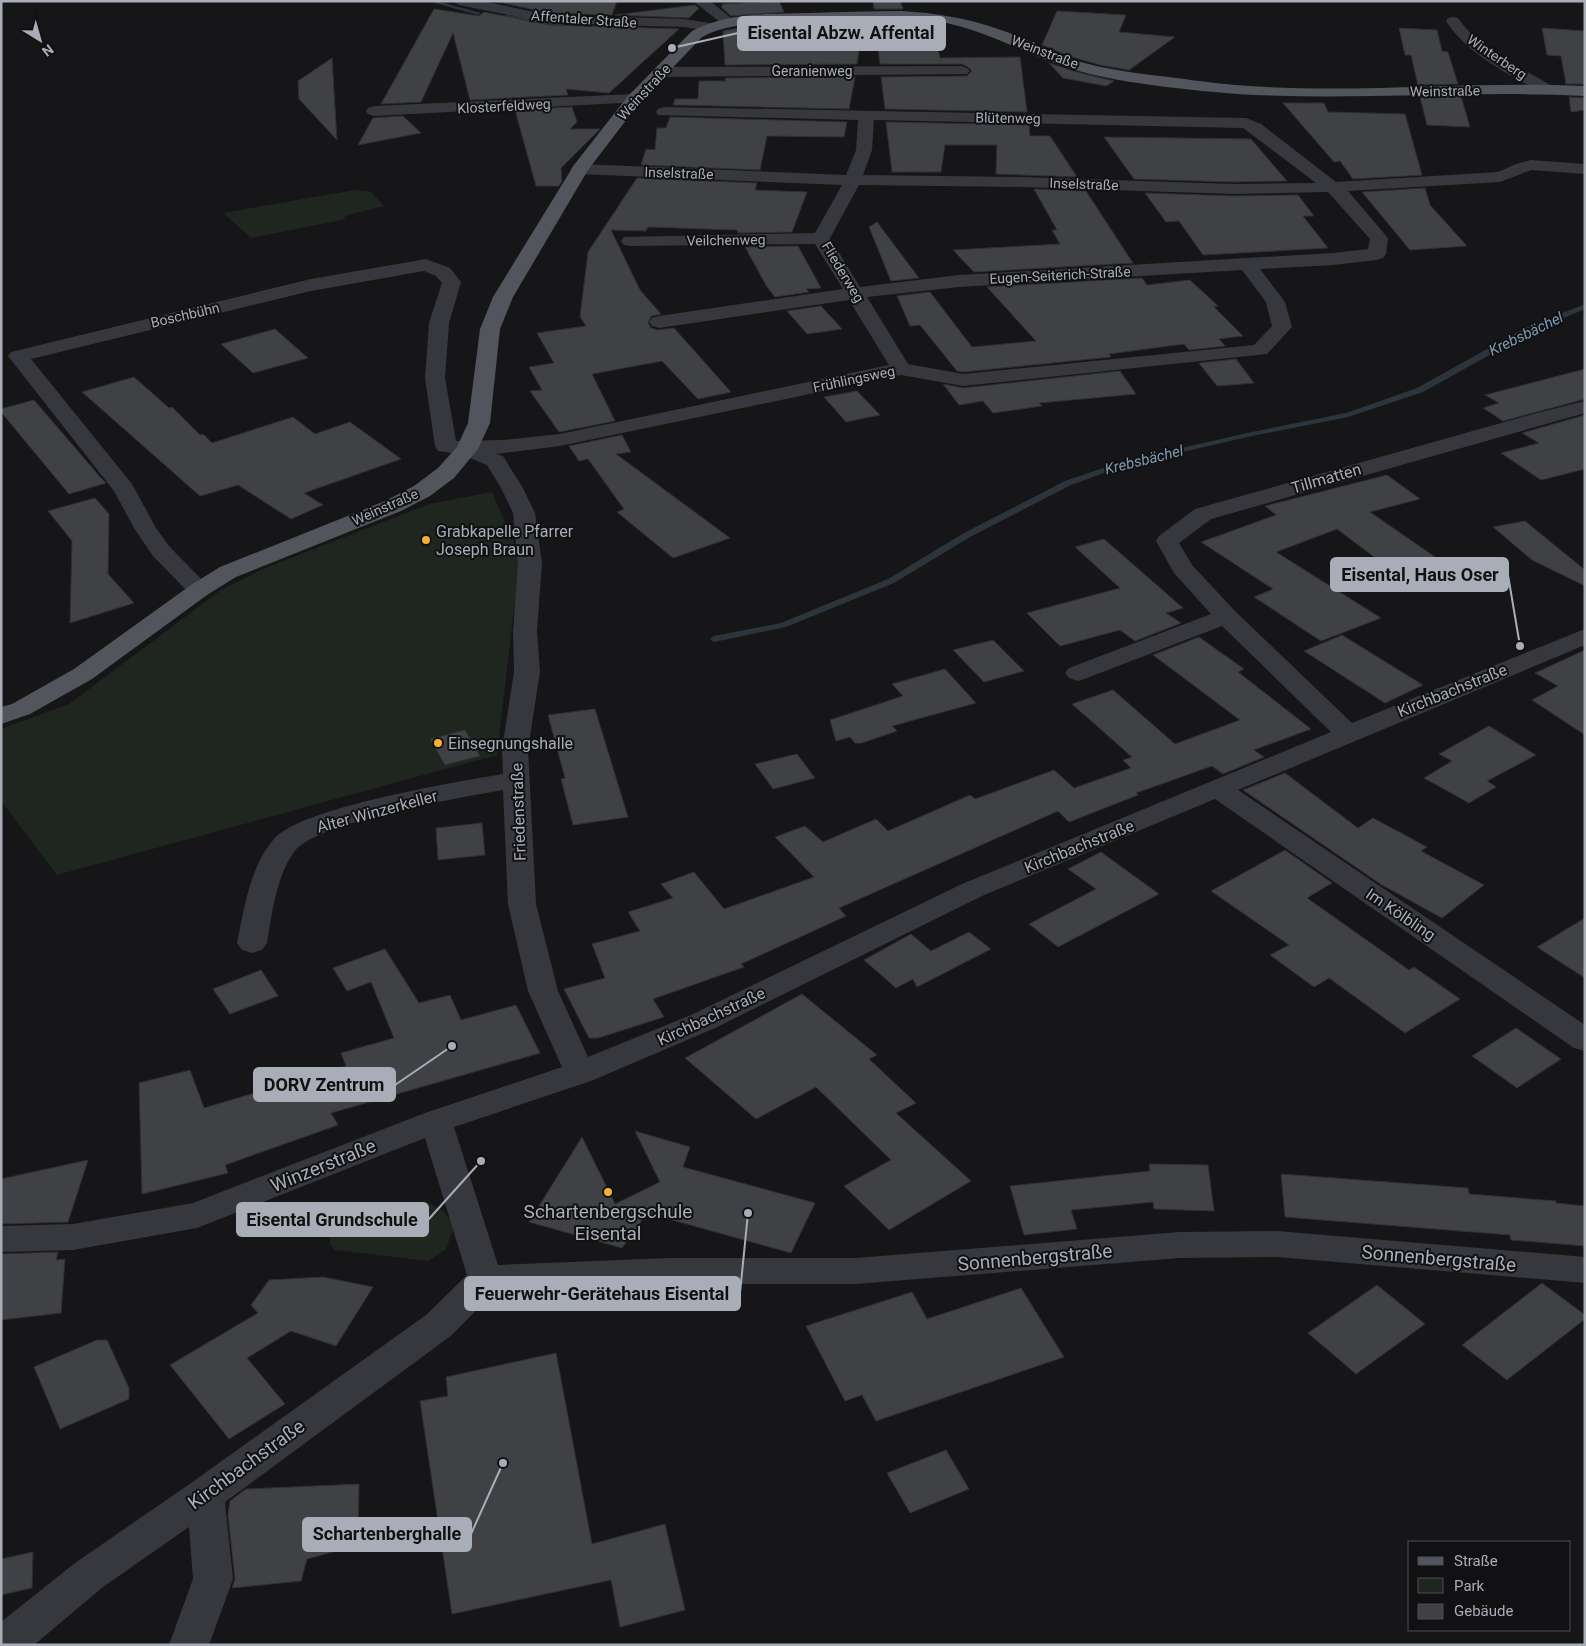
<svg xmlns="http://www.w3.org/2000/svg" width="1586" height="1646" font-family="Roboto,sans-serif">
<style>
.green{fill:#1e261f}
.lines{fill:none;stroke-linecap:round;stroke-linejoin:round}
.stream{fill:#2c353c;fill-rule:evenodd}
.building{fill:#404145;stroke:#303034}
.minor{fill:#37383d;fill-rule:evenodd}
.major{fill:#53555c;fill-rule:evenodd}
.poi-dot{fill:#f2b134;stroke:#111113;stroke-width:2}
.labels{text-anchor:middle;stroke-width:4;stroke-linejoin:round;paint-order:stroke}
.far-street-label{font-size:14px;fill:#a8adb8;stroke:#111113}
.far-water-label{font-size:15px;font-style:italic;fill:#7f9bb3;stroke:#111113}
.street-label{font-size:16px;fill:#a8adb8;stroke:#111113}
.poi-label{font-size:16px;fill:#a8adb8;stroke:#111113;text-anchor:start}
.near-street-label{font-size:19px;fill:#a8adb8;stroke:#111113}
.near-poi-label{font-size:19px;fill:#a8adb8;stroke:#111113}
.leader{fill:none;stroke:#a8adb8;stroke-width:2}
.callout-dot{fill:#a8adb8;stroke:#111113;stroke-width:2}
.callout{fill:#a8adb8;stroke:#a8adb8;stroke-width:2}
.callout-label{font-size:18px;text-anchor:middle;font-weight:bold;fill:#111}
</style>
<rect width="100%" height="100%" fill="#161618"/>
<path class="green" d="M 355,190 L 371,192 L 384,206 L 344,216 L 346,219 L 251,238 L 223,213 Z
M 492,492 L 520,556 L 497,755 L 57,875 L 1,801 L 1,729 L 69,704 L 221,590 L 263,569 L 429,504 Z
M 425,1201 L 444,1211 L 454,1227 L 446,1249 L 428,1261 L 335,1250 L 330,1245 L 330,1222 L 338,1216 Z"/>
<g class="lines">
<path class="stream" d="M 428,1 L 437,1 L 481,13 L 478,15 Z
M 506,15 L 562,23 L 565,25 L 562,27 L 504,18 L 503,17 Z
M 1585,304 L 1585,309 L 1531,332 L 1423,392 L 1348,417 L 1252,436 L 1126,465 L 1071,485 L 970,537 L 894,583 L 786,627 L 714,642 L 710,639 L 714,636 L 781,623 L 888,579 L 964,533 L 1065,481 L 1124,461 L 1252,432 L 1346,413 L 1417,388 L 1525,328 Z"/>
</g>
<path class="building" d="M 500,1 L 617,1 L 612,15 L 549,13 L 498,2 Z
M 779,1 L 784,12 L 731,16 L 722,8 L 722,4 Z
M 873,1 L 900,1 L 903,9 L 874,9 Z
M 695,5 L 699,8 L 689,18 L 615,15 Z
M 434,9 L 479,16 L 484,12 L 549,25 L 679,29 L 609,93 L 566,89 L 568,95 L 470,100 L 453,33 L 421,102 L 381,104 Z
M 1057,11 L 1126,15 L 1119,32 L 1175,37 L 1129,70 L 1100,65 L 1069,56 L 1042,45 Z
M 875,21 L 907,21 L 911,30 L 933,30 L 940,58 L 1020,57 L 1027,112 L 885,109 L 881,77 L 967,76 L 972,71 L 968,67 L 962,64 L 880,64 Z
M 789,24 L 794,33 L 862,32 L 857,64 L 725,65 L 723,31 L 752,26 Z
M 1399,28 L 1437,30 L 1442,51 L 1448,52 L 1458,84 L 1418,85 L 1411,55 L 1405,55 Z
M 1542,28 L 1585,31 L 1585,84 L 1566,84 L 1561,56 L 1547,55 Z
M 332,58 L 337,140 L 299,99 L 298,81 Z
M 1049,63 L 1073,71 L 1114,81 L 1106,86 L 1063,78 Z
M 855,77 L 849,109 L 673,105 L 675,99 L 698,99 L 699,81 L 726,81 L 725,78 Z
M 1461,96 L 1470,127 L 1427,125 L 1420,97 Z
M 1569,97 L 1585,98 L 1585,110 L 1571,112 Z
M 1283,103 L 1324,103 L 1328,112 L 1405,114 L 1422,175 L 1353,179 L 1340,161 L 1334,162 Z
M 572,107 L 577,122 L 570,129 L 600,129 L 561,168 L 562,181 L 559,186 L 536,186 L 515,110 Z
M 403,116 L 421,133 L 358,145 L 373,118 Z
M 670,117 L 847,122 L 844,137 L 767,136 L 760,170 L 641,165 L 646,149 L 655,150 L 657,128 L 666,128 Z
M 886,122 L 1029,125 L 1030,136 L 1050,136 L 1077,177 L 996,174 L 997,145 L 945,145 L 941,172 L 892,172 Z
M 1104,137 L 1251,139 L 1287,181 L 1233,182 L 1134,179 Z
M 637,178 L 757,183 L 755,190 L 807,192 L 792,232 L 738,233 L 737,230 L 648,227 L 646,231 L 611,230 L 640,290 L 661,314 L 651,316 L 648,323 L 651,328 L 658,330 L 674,328 L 731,392 L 698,399 L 662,361 L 592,374 L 615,421 L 559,432 L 530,391 L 542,390 L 529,367 L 554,363 L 537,333 L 586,326 L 580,317 L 588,252 Z
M 1425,188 L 1430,205 L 1467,246 L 1410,250 L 1362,192 Z
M 1034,189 L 1086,191 L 1133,263 L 974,272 L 953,250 L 1060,244 L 1052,230 L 1057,230 Z
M 1145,193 L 1233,196 L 1298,195 L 1314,216 L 1303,216 L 1328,248 L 1203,255 L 1179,221 L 1166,222 Z
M 877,222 L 919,278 L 891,281 L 869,227 Z
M 798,246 L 821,288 L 806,289 L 809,292 L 775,297 L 767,287 L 745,247 Z
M 1142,278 L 1147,285 L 1190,280 L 1218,306 L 1214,307 L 1243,336 L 1219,339 L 1225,346 L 1189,350 L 1184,344 L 1109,354 L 1111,357 L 963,372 L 957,371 L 920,325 L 910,326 L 897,296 L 930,292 L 972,347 L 1036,341 L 987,287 Z
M 821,306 L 842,329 L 807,334 L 787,311 Z
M 275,329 L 308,358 L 253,373 L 221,344 Z
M 1236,359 L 1254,383 L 1217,386 L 1199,363 Z
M 1585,369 L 1585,399 L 1503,421 L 1483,408 L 1499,403 L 1485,395 Z
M 1120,371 L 1136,394 L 1039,403 L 1042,406 L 993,413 L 983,401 L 959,405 L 943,384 L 963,388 Z
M 134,377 L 169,408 L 172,407 L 200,435 L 203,434 L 212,443 L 293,417 L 315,434 L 350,422 L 401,459 L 304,493 L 323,505 L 291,519 L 238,485 L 200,496 L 82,392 Z
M 857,391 L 880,415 L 846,422 L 824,397 Z
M 34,400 L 101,478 L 106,483 L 69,494 L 1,412 L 1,409 Z
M 1585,415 L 1585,469 L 1541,480 L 1501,453 L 1539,443 L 1522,433 Z
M 622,435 L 631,452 L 616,454 L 730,538 L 673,558 L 617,512 L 624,509 L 588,459 L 579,461 L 569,446 Z
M 1387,475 L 1420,499 L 1370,512 L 1438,559 L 1394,572 L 1337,529 L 1276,552 L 1381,618 L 1321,641 L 1254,597 L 1273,589 L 1201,542 L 1276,515 L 1265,506 Z
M 95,498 L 109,514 L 108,574 L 134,603 L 70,623 L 72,541 L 48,511 Z
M 1525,521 L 1585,570 L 1585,586 L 1532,560 L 1493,527 Z
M 1104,539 L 1183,608 L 1166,613 L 1181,623 L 1135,641 L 1120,630 L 1060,646 L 1027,613 L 1120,588 L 1075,547 Z
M 1342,635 L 1423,685 L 1385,703 L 1304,651 Z
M 1199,637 L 1244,669 L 1238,672 L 1311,729 L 1254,750 L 1264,757 L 1223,774 L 1212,766 L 1136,793 L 1138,795 L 1069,822 L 1058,811 L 839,908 L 846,916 L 741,964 L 744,967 L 653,999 L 664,1017 L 598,1038 L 589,1038 L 564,989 L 605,978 L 592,944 L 640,931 L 628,912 L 673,898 L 661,884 L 694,872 L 724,909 L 814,877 L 775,837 L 805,826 L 823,842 L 876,819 L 888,831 L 970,795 L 975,799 L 1054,770 L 1074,788 L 1131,768 L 1123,760 L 1132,757 L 1072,704 L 1113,690 L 1175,744 L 1240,720 L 1153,655 Z
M 993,640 L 1024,671 L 984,682 L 953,650 Z
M 1585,650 L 1585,735 L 1532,700 L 1558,686 L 1535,673 Z
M 945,669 L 976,703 L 892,726 L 897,731 L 862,743 L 855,743 L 850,737 L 836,741 L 830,720 L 903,696 L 892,684 Z
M 595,709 L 628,817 L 573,825 L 561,779 L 565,778 L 548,715 Z
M 1489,726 L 1536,755 L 1487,781 L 1496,787 L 1469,803 L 1424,778 L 1452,761 L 1439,754 Z
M 465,730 L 480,756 L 445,765 L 430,739 Z
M 797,754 L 815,778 L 773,789 L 755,764 Z
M 1285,773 L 1358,828 L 1373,818 L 1427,847 L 1421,851 L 1484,885 L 1442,918 L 1382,885 L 1243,790 Z
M 482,823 L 485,855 L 438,860 L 436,828 Z
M 1285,850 L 1332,883 L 1307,898 L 1409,970 L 1414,967 L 1460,999 L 1405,1033 L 1329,978 L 1314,987 L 1270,955 L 1289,945 L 1211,891 Z
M 1101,852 L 1159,894 L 1058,947 L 1029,924 L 1096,889 L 1068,869 Z
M 1585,918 L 1585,978 L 1537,947 Z
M 969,932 L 991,949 L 917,987 L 913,979 L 896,988 L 864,960 L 911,934 L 931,951 Z
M 385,949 L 419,1003 L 450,995 L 461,1020 L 516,1005 L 540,1053 L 331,1113 L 338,1125 L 225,1165 L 228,1173 L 142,1194 L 139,1083 L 190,1070 L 204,1108 L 346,1066 L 341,1053 L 394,1038 L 371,982 L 347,991 L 333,968 Z
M 261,970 L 278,996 L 230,1014 L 213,989 Z
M 802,994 L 877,1055 L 869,1059 L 916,1103 L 896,1113 L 971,1181 L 889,1230 L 844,1186 L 891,1160 L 816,1087 L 756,1119 L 685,1058 Z
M 1516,1028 L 1561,1059 L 1517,1088 L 1472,1056 Z
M 635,1131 L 690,1147 L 683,1167 L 815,1203 L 791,1253 L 647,1213 L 622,1248 L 529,1222 L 582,1137 L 615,1204 L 660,1182 Z
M 88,1160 L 68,1222 L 1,1224 L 1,1179 Z
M 1149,1164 L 1208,1165 L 1214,1211 L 1154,1209 L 1153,1202 L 1071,1210 L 1077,1229 L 1024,1235 L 1010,1186 L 1150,1171 Z
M 1281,1174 L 1468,1188 L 1469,1194 L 1556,1201 L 1556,1203 L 1585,1206 L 1585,1246 L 1511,1240 L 1510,1235 L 1285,1217 Z
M 58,1252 L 56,1260 L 65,1259 L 61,1313 L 1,1320 L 1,1254 Z
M 323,1277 L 373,1287 L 336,1346 L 291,1331 L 247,1358 L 285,1404 L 229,1439 L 170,1365 L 258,1313 L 251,1305 L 269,1280 Z
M 1542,1283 L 1585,1315 L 1585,1319 L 1507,1380 L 1462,1345 Z
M 1377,1285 L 1425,1324 L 1356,1374 L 1308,1333 Z
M 1021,1288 L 1064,1357 L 876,1421 L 862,1395 L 845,1401 L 806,1326 L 912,1292 L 927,1319 Z
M 97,1340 L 107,1340 L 129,1388 L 129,1399 L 60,1429 L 34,1367 Z
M 556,1353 L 592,1544 L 665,1524 L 685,1610 L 620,1627 L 611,1580 L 452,1614 L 420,1401 L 448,1396 L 446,1377 Z
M 946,1450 L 969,1489 L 910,1513 L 887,1473 Z
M 359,1484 L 358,1545 L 307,1559 L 301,1581 L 232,1588 L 235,1579 L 228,1515 L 230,1501 L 246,1489 Z
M 33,1552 L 32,1588 L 1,1595 L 1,1559 Z"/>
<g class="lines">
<path class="minor" d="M 452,1 L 482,1 L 549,15 L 684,19 L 715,24 L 717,27 L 715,30 L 710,31 L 684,27 L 549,23 L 459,5 Z
M 693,1 L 710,1 L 736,22 L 734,25 L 724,25 Z
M 1453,17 L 1458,18 C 1480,50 1519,66 1552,86 L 1554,89 L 1552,92 L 1540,92 C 1506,72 1468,55 1446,21 L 1448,18 Z
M 962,66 L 967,68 L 970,71 L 967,74 L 662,77 L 657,75 L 654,72 L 657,69 L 662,67 Z
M 634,94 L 640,96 L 642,99 L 640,102 L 374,116 L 368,114 L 366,111 L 368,108 L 374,106 Z
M 664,107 L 1246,118 L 1261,124 L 1336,182 L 1498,172 L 1516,164 L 1531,160 L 1585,164 L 1585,174 L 1531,170 L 1500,182 L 1348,191 L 1388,238 L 1386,254 L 1383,258 L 1377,260 L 1333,265 L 1260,269 L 1285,302 L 1292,327 L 1267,354 L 963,386 L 901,375 L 560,446 L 496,454 L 503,456 L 506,461 L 523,488 L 535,513 L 542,563 L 537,631 L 540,672 L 528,749 L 536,904 L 558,991 L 588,1057 L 691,1015 L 962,884 L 1331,732 L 1222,626 L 1087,678 L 1078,681 L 1069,678 L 1065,673 L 1069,668 L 1211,614 L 1174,573 L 1156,541 L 1159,536 L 1195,509 L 1537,413 L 1585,401 L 1585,413 L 1211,519 L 1179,543 L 1192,565 L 1235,611 L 1352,723 L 1585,629 L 1585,645 L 1238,790 L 1585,1025 L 1585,1051 L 1574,1048 L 1215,799 L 982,896 L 713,1029 L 591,1081 L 454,1127 L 498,1265 L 669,1258 L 856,1258 L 1180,1232 L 1277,1231 L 1585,1257 L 1585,1283 L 1277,1257 L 1180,1258 L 856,1284 L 669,1284 L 494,1292 L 452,1335 L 225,1502 L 233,1579 L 209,1645 L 169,1645 L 193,1579 L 189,1527 L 103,1587 L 34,1645 L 1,1645 L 1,1622 L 75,1563 L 191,1483 L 426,1315 L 467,1275 L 425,1138 L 197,1228 L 73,1250 L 1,1252 L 1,1226 L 73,1224 L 193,1203 L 425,1113 L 562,1067 L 528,991 L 508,904 L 503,790 C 463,797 315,822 294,852 C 276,877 272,914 267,943 L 262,950 L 252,953 L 242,950 L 237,943 C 244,909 250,866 274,839 C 302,807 456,782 503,774 L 502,749 L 514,672 L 513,631 L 518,563 L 513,513 L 501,488 L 487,465 L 460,454 L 438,451 L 435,446 L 425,378 L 429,323 L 442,283 L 436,276 L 424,271 L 311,291 L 31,359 L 132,484 L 156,528 L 169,546 L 207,585 L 211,590 L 207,595 L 199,597 L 191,595 L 153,556 L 134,528 L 114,491 L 8,356 L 11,352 L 311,279 L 426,259 L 450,268 L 461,282 L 449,323 L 445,378 L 456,441 L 503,440 L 560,434 L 889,365 L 849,300 L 659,328 L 652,326 L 649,322 L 652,318 L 659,316 L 843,289 L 815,244 L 630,246 L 624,245 L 621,241 L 624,237 L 815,233 L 842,185 L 580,174 L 574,173 L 571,169 L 574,165 L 580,164 L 846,175 L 856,150 L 858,120 L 658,115 L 656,112 L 658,109 ZM 874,120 L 1243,128 L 1316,183 L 1233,184 L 1022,177 L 863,175 L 872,150 ZM 859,185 L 1022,187 L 1233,194 L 1328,192 L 1370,239 L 1368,249 L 1333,253 L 959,275 L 860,287 L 830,238 ZM 1242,270 L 1266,302 L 1272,326 L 1254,345 L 963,374 L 908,364 L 867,297 L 959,287 Z"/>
<path class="major" d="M 902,11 C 935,13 967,18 998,29 C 1022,37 1045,49 1068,58 C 1109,72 1156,75 1199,81 C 1327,98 1456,80 1585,86 L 1585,96 C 1457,89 1330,104 1202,91 C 1157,86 1100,80 1057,64 C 1016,49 978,27 934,21 C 891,16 846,21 803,22 C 770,23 732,21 702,37 L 640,102 L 588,170 L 513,297 L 500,329 L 490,423 L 478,449 L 454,478 L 430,496 L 401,511 L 236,577 L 207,595 L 92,679 L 30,714 L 1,724 L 1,707 L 12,704 L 74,669 L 191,585 L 220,567 L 385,501 L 414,486 L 438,468 L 457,447 L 468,423 L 480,329 L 493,297 L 574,165 L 628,96 L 692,31 C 727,12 770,14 809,13 C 840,12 871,11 902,11 Z"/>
</g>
<g class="poi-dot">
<circle cx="426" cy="540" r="5"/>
<circle cx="438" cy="743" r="5"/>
<circle cx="608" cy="1192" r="5"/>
</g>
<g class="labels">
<g class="far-street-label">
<text transform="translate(584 19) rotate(4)" y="5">Affentaler Straße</text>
<text transform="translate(1045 52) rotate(21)" y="5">Weinstraße</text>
<text transform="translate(1497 57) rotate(34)" y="5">Winterberg</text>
<text x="812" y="76">Geranienweg</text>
<text transform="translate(1445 91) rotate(-1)" y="5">Weinstraße</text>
<text transform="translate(644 92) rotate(-47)" y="5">Weinstraße</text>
<text transform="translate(504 106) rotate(-3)" y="5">Klosterfeldweg</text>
<text transform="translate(1008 118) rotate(1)" y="5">Blütenweg</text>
<text transform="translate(679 173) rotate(2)" y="5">Inselstraße</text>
<text transform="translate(1084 184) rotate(2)" y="5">Inselstraße</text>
<text transform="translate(726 240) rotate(-1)" y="5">Veilchenweg</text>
<text transform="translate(843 272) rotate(59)" y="5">Fliederweg</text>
<text transform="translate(1060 275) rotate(-3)" y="5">Eugen-Seiterich-Straße</text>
<text transform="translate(185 315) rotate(-13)" y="5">Boschbühn</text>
<text transform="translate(854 379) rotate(-12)" y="5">Frühlingsweg</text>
<text transform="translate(385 507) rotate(-24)" y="5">Weinstraße</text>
</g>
<g class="far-water-label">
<text transform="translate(1526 334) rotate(-26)" y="5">Krebsbächel</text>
<text transform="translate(1144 460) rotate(-14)" y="5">Krebsbächel</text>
</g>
<g class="street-label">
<text transform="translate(1326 478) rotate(-16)" y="6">Tillmatten</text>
<text transform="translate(1452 690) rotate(-22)" y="6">Kirchbachstraße</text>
<text transform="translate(377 811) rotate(-15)" y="6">Alter Winzerkeller</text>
<text transform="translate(518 812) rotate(-92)" y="6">Friedenstraße</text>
<text transform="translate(1079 846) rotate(-22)" y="6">Kirchbachstraße</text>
<text transform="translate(1401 914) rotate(34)" y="6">Im Kölbling</text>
<text transform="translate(711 1016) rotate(-25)" y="6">Kirchbachstraße</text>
</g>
<g class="poi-label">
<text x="436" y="537">Grabkapelle Pfarrer<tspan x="436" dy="18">Joseph Braun</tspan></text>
<text x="448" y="749">Einsegnungshalle</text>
</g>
<g class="near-street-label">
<text transform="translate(323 1165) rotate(-22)" y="7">Winzerstraße</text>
<text transform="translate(1035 1257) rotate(-5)" y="7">Sonnenbergstraße</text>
<text transform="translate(1439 1258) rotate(5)" y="7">Sonnenbergstraße</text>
<text transform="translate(246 1464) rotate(-36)" y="7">Kirchbachstraße</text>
</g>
<g class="near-poi-label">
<text x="608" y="1218">Schartenbergschule<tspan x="608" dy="22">Eisental</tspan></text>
</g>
</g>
<path class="leader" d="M672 48L738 33M1520 646L1508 575M452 1046L395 1085M481 1161L428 1220M748 1213L740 1293M503 1463L471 1534"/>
<g class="callout-dot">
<circle cx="672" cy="48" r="5"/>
<circle cx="1520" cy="646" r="5"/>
<circle cx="452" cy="1046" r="5"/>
<circle cx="481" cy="1161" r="5"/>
<circle cx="748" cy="1213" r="5"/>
<circle cx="503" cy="1463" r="5"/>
</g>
<g class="callout">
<rect x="738" y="17" width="207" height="33" rx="5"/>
<rect x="1331" y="558" width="177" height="33" rx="5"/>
<rect x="254" y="1068" width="141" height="33" rx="5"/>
<rect x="237" y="1203" width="191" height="33" rx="5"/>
<rect x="465" y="1277" width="275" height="33" rx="5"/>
<rect x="303" y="1518" width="168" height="33" rx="5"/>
</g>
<g class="callout-label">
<text x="841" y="39">Eisental Abzw. Affental</text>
<text x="1420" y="581">Eisental, Haus Oser</text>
<text x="324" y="1091">DORV Zentrum</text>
<text x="332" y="1226">Eisental Grundschule</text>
<text x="602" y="1300">Feuerwehr-Gerätehaus Eisental</text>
<text x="387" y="1540">Schartenberghalle</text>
</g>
<rect width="1586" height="1646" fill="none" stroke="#a8adb8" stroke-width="5"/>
<rect x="1408" y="1541" width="162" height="90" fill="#111113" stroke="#4d4f55"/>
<rect x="1418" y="1557" width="25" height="8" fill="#53555c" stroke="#4d4f55"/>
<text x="1454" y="1566" font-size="15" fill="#a8adb8">Straße</text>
<rect x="1418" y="1578" width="25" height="15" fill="#1e261f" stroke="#4d4f55"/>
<text x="1454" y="1591" font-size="15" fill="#a8adb8">Park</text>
<rect x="1418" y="1604" width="25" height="15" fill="#404145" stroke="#4d4f55"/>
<text x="1454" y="1616" font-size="15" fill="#a8adb8">Gebäude</text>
<g transform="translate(40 40) rotate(143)" stroke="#111113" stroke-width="4" paint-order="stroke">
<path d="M0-4L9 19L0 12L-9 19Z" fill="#a8adb8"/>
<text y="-8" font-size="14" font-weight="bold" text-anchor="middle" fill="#a8adb8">N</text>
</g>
</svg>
